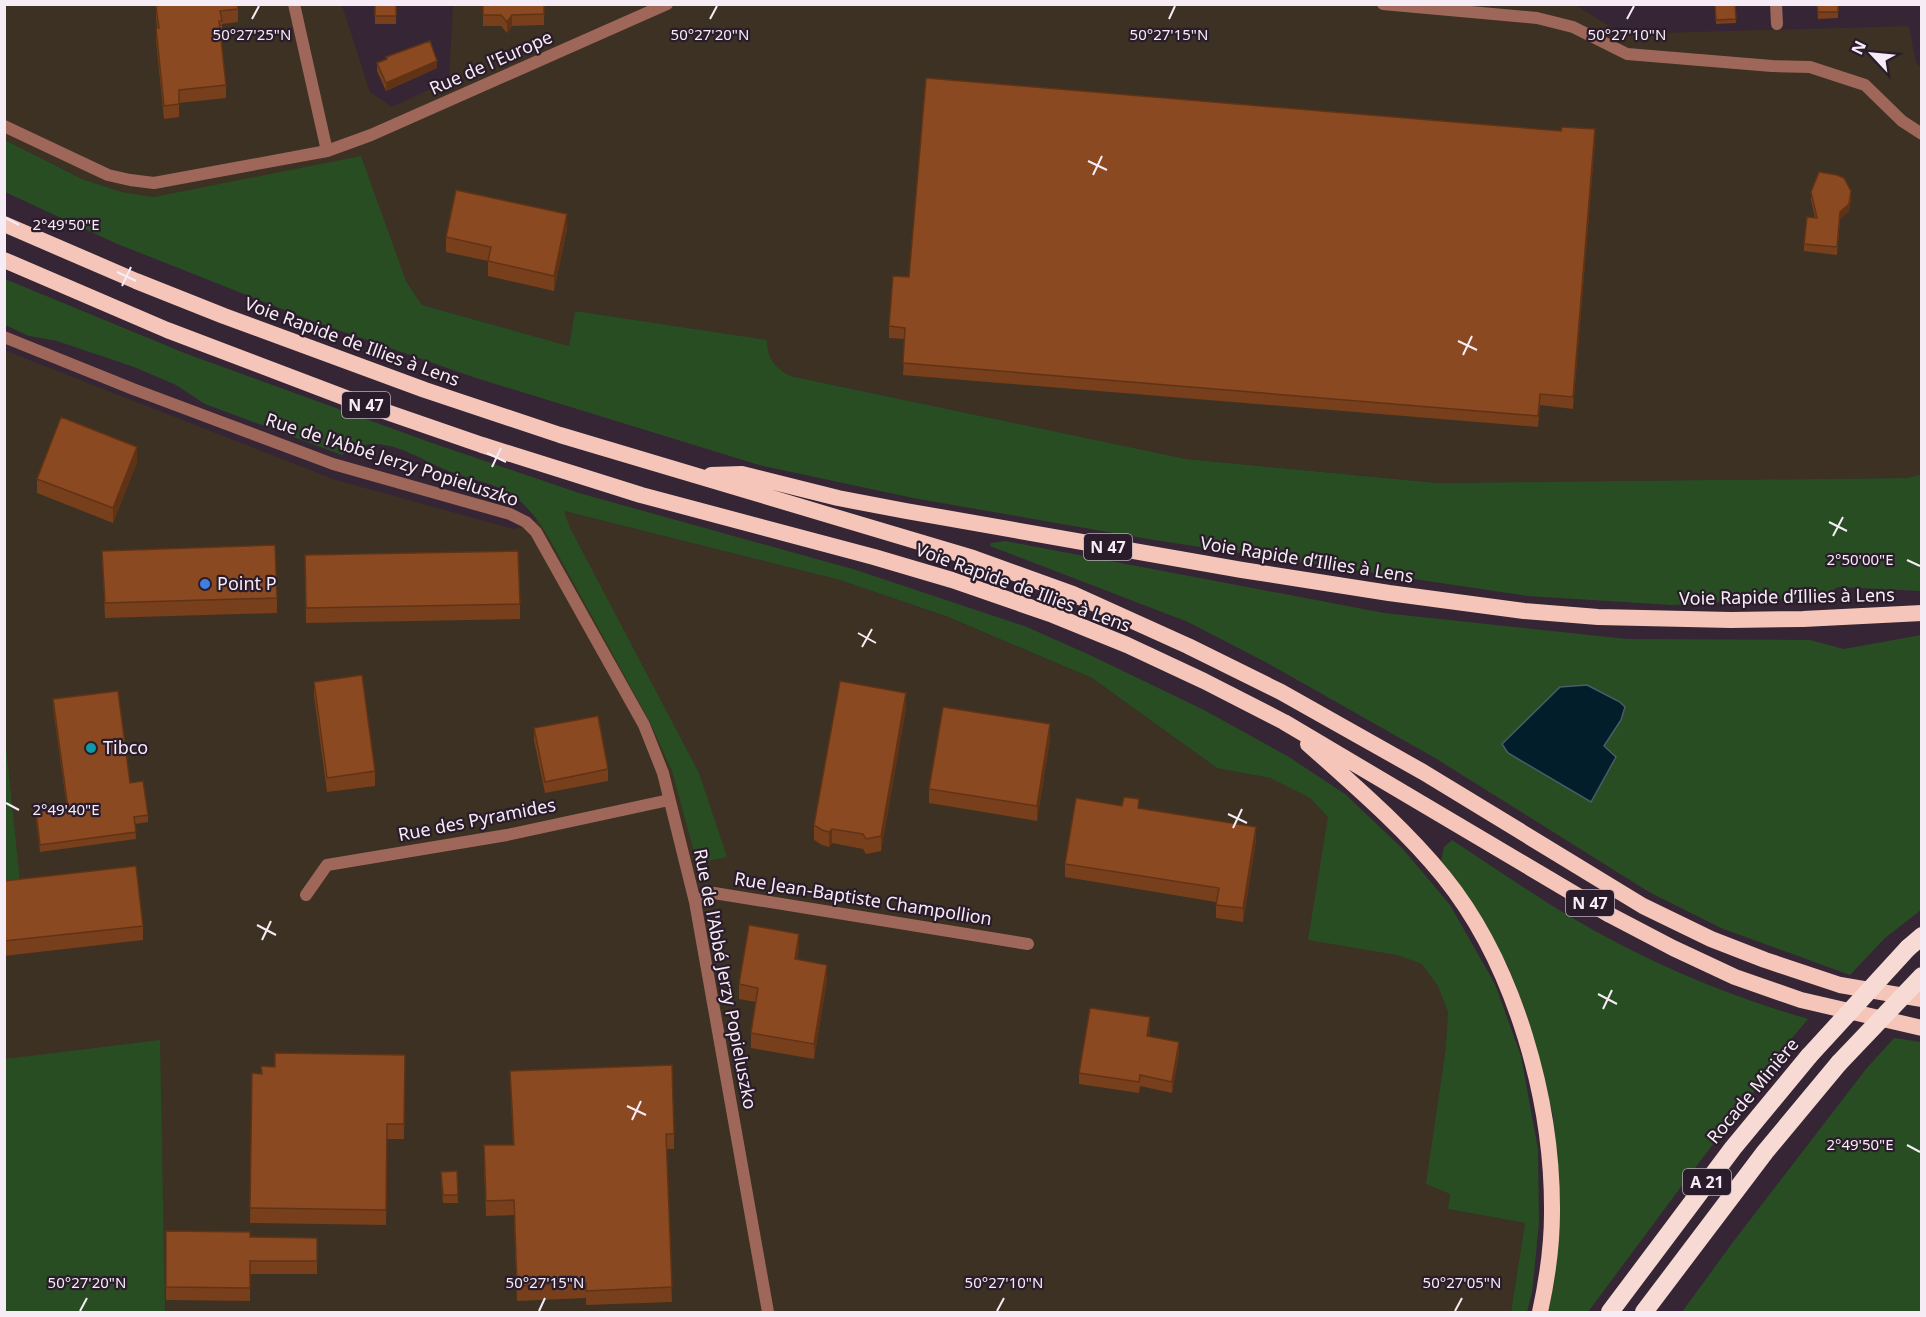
<svg xmlns="http://www.w3.org/2000/svg" width="1926" height="1317" font-family="'Noto Sans',sans-serif">
<style>
.industrial{fill:#3c3122}
.green{fill:#284d23;fill-rule:evenodd}
.water{fill:#021e2b;stroke:#4b5c68;stroke-width:1.5}
.lines{fill:none;stroke-linecap:round;stroke-linejoin:round}
.minor{stroke:#9e675a;stroke-width:12}
.trunk{stroke:#f5c5b9;stroke-width:16}
.motorway{stroke:#f6dad3;stroke-width:18}
.motorway-bridge{stroke:#f6dad3;stroke-width:18}
.wall{fill:#773f1c}
.shaded-wall{fill:#613316}
.building{fill:#8a4920;stroke:#613316;stroke-width:1.5}
.ticks{fill:none;stroke:#f6ecf6;stroke-width:2}
.shop-dot{fill:#3f7fe0;stroke:#2b1c2b;stroke-width:2}
.culture-dot{fill:#0f9aa8;stroke:#2b1c2b;stroke-width:2}
.labels{text-anchor:middle;stroke-width:4.5;stroke-linejoin:round;paint-order:stroke}
.shield{fill:#2b1c2b;stroke:#b9aeb9;stroke-width:1.5}
.shield-label{font-size:16px;font-weight:bold;fill:#f6ecf6}
.street-label{font-size:18px;fill:#f6ecf6;stroke:#2b1c2b}
.poi-label{font-size:18px;fill:#f6ecf6;stroke:#2b1c2b;text-anchor:start}
.ticks-label{font-size:15px;text-anchor:middle;fill:#f6ecf6;stroke:#2b1c2b;stroke-width:4.5;stroke-linejoin:round;paint-order:stroke}
</style>
<rect width="100%" height="100%" fill="#352535"/>
<path class="industrial" d="M 1569,4 L 1576,5 L 1622,34 L 1909,26 L 1916,63 L 1922,68 L 1921,474 L 1908,478 L 1437,483 L 1186,459 L 790,376 L 777,368 L 770,359 L 767,350 L 766,340 L 575,311 L 569,346 L 422,305 L 406,281 L 191,191 L 154,197 L 122,192 L 82,179 L 5,140 L 4,5 L 342,5 L 370,92 L 392,107 L 449,80 L 453,5 Z
M 4,350 L 336,480 L 514,529 L 563,511 L 840,580 L 947,617 L 1092,678 L 1217,768 L 1270,778 L 1310,798 L 1394,884 L 1473,1048 L 1448,1209 L 1525,1223 L 1511,1312 L 5,1312 Z"/>
<path class="green" d="M 5,140 L 82,179 L 122,192 L 154,197 L 361,156 L 406,281 L 422,305 L 569,346 L 575,311 L 767,340 C 767,359 775,367 790,376 L 1186,459 L 1437,483 L 1908,478 L 1921,474 L 1921,591 L 1838,587 L 1823,597 L 1672,605 L 1527,596 L 1154,540 L 913,498 L 759,465 L 473,377 L 307,319 L 115,243 L 5,192 Z
M 5,279 L 187,354 L 432,443 L 579,493 L 856,570 L 1027,627 L 1092,656 L 1204,710 L 1289,757 L 1345,794 L 1403,849 L 1450,905 L 1495,984 L 1521,1056 L 1538,1149 L 1539,1223 L 1532,1293 L 1527,1312 L 1511,1312 L 1525,1223 L 1448,1209 L 1450,1194 L 1426,1184 L 1446,1047 L 1448,1012 L 1438,986 L 1422,964 L 1397,955 L 1308,940 L 1328,817 L 1310,798 L 1270,778 L 1217,768 L 1092,678 L 948,617 L 840,580 L 564,511 L 570,528 L 699,773 L 727,857 L 697,863 L 672,771 L 650,722 L 549,538 C 539,521 527,505 510,493 C 495,484 470,479 454,473 C 428,464 400,443 372,444 C 360,445 352,450 342,455 L 205,404 L 176,385 L 134,367 L 57,341 L 29,336 L 5,325 Z
M 1005,541 L 1384,613 L 1627,639 L 1810,640 L 1844,649 L 1921,635 L 1921,910 L 1885,938 L 1850,975 L 1721,928 L 1649,892 L 1435,758 L 1269,664 L 1188,622 L 990,546 L 991,543 ZM 1587,685 L 1620,702 L 1625,707 L 1621,720 L 1604,746 L 1502,745 L 1560,687 Z
M 4,727 L 20,882 L 4,883 Z
M 1452,840 C 1485,862 1518,884 1551,905 C 1631,955 1718,993 1808,1019 L 1782,1050 L 1757,1088 L 1701,1160 L 1588,1312 L 1548,1312 L 1553,1285 L 1560,1229 L 1559,1179 L 1553,1115 L 1527,1015 L 1508,966 L 1477,914 L 1441,861 L 1444,847 Z
M 1894,1038 L 1921,1042 L 1921,1312 L 1682,1312 L 1733,1242 L 1866,1069 Z
M 160,1040 L 165,1312 L 5,1312 L 5,1059 Z"/>
<path class="water" d="M 1587,685 L 1620,702 L 1625,707 L 1621,720 L 1604,746 L 1616,757 L 1591,802 L 1508,753 L 1502,744 L 1560,687 Z"/>
<g class="lines">
<path class="minor" d="M 294,4 L 327,151
M 1383,4 L 1537,18 L 1573,27 L 1627,54 L 1772,66 L 1810,67 L 1865,85 L 1902,121 L 1922,134
M 1776,4 L 1777,24
M 4,126 L 108,175 L 130,180 L 154,183 L 327,151 L 371,135 L 667,4
M 4,337 L 133,389 L 333,464 L 510,514 L 526,522 L 536,532 L 644,725 L 663,773 L 695,902 L 768,1312
M 306,895 L 327,865 L 507,835 L 669,800
M 695,902 L 714,893 L 1028,944"/>
<path class="trunk" d="M 4,224 L 136,281 L 224,316 L 425,390 L 560,435 L 973,558 L 1073,594 L 1188,646 L 1281,692 L 1423,772 L 1643,906 L 1711,939 L 1765,960 L 1840,985 L 1922,999
M 4,260 L 167,330 L 346,398 L 482,445 L 641,495 L 874,557 L 952,580 L 1053,615 L 1127,645 L 1204,681 L 1284,722 L 1610,915 L 1673,948 L 1735,977 L 1801,1000 L 1922,1028
M 711,475 L 742,474 L 838,498 L 906,511 L 1242,570 L 1389,593 L 1524,611 L 1598,617 L 1731,620 L 1803,619 L 1922,613
M 1308,744 C 1355,786 1404,828 1444,877 C 1515,965 1553,1101 1552,1213 C 1552,1246 1547,1280 1540,1312"/>
<path class="motorway" d="M 1908,948 L 1922,936
M 1610,1312 L 1733,1148 L 1809,1056
M 1644,1312 L 1765,1152 L 1839,1063"/>
<path class="motorway-bridge" d="M 1809,1056 L 1908,948
M 1839,1063 L 1922,976"/>
</g>
<path class="wall" d="M 375,4 L 396,16 L 396,24 L 375,24 Z
M 483,4 L 544,14 L 544,25 L 512,26 L 507,33 L 501,26 L 483,26 Z
M 1715,4 L 1735,4 L 1736,23 L 1716,24 Z
M 1817,4 L 1838,4 L 1838,18 L 1818,19 Z
M 156,6 L 238,9 L 238,22 L 222,24 L 222,34 L 220,34 L 226,85 L 226,98 L 179,103 L 179,117 L 164,119 L 156,41 L 156,28 L 157,28 L 156,19 Z
M 386,57 L 437,68 L 386,91 L 377,71 L 377,63 L 386,60 Z
M 1595,141 L 1573,409 L 1540,405 L 1538,427 L 903,375 L 905,339 L 889,338 L 889,326 L 909,277 Z
M 1811,192 L 1851,199 L 1849,211 L 1840,219 L 1837,255 L 1804,251 L 1804,244 L 1815,218 L 1811,200 Z
M 567,229 L 554,291 L 488,276 L 488,261 L 446,252 L 446,237 Z
M 137,462 L 113,523 L 37,493 L 37,479 Z
M 102,551 L 277,598 L 277,613 L 105,618 Z
M 305,555 L 520,604 L 520,619 L 306,623 Z
M 314,682 L 375,771 L 375,786 L 327,792 L 314,696 Z
M 53,699 L 130,783 L 148,815 L 148,822 L 135,824 L 136,839 L 40,852 L 36,820 L 36,812 L 67,808 L 53,707 Z
M 906,708 L 881,851 L 866,854 L 863,849 L 832,843 L 829,847 L 822,845 L 814,840 L 814,825 Z
M 534,728 L 608,769 L 608,781 L 545,793 L 534,740 Z
M 1050,739 L 1037,821 L 929,803 L 929,789 Z
M 1139,808 L 1256,841 L 1243,922 L 1216,918 L 1216,902 L 1065,877 L 1065,864 Z
M 4,881 L 143,926 L 143,940 L 4,956 Z
M 799,948 L 797,960 L 827,980 L 814,1059 L 751,1048 L 751,1033 L 756,1002 L 739,999 L 739,984 Z
M 1150,1028 L 1149,1037 L 1179,1053 L 1172,1093 L 1140,1086 L 1139,1093 L 1079,1084 L 1079,1073 Z
M 405,1055 L 404,1139 L 387,1139 L 386,1225 L 250,1223 L 252,1073 L 261,1074 L 261,1066 L 275,1067 Z
M 510,1071 L 674,1134 L 674,1149 L 666,1149 L 672,1302 L 586,1305 L 586,1298 L 517,1301 L 514,1215 L 486,1216 L 484,1160 L 484,1145 L 513,1145 Z
M 457,1171 L 458,1203 L 443,1203 L 441,1180 Z
M 166,1231 L 250,1237 L 317,1238 L 317,1274 L 250,1274 L 250,1301 L 166,1300 Z"/>
<path class="shaded-wall" d="M 512,15 L 512,26 L 507,33 L 507,22 Z
M 437,61 L 437,68 L 386,91 L 386,83 Z
M 1595,129 L 1595,141 L 1573,409 L 1573,397 Z
M 1851,191 L 1851,199 L 1849,211 L 1840,219 L 1837,255 L 1840,212 Z
M 567,214 L 567,229 L 554,291 L 554,276 Z
M 137,447 L 137,462 L 113,523 L 113,508 Z
M 906,693 L 906,708 L 881,851 L 881,836 Z
M 1050,724 L 1050,739 L 1037,821 L 1037,806 Z
M 1256,827 L 1256,841 L 1243,922 L 1243,908 Z
M 832,829 L 832,843 L 829,847 L 829,832 Z
M 799,934 L 799,948 L 795,974 L 795,959 Z
M 827,965 L 827,980 L 814,1059 L 814,1044 Z
M 1150,1017 L 1150,1028 L 1147,1047 L 1147,1036 Z
M 1179,1042 L 1179,1053 L 1172,1093 L 1172,1082 Z"/>
<path class="building" d="M 164,4 L 237,4 L 238,9 L 220,11 L 222,21 L 219,21 L 226,85 L 179,90 L 179,104 L 164,106 L 156,28 L 159,28 L 156,6 Z
M 375,4 L 396,4 L 396,16 L 375,16 Z
M 483,4 L 544,4 L 544,14 L 512,15 L 507,22 L 501,15 L 483,15 Z
M 1715,4 L 1735,4 L 1736,19 L 1716,20 Z
M 1817,4 L 1838,4 L 1838,12 L 1818,12 Z
M 430,41 L 437,61 L 386,83 L 377,63 L 387,59 L 386,57 Z
M 926,78 L 1561,131 L 1562,127 L 1595,129 L 1573,397 L 1540,394 L 1538,416 L 903,363 L 905,328 L 889,326 L 893,276 L 909,277 Z
M 1819,172 L 1837,175 L 1844,178 L 1851,191 L 1849,204 L 1840,212 L 1837,247 L 1804,244 L 1807,217 L 1817,218 L 1811,192 Z
M 456,190 L 567,214 L 554,276 L 488,261 L 491,247 L 446,237 Z
M 61,417 L 137,447 L 113,508 L 37,479 Z
M 275,545 L 277,598 L 105,603 L 102,551 Z
M 518,551 L 520,604 L 306,608 L 305,555 Z
M 362,675 L 375,771 L 327,778 L 314,682 Z
M 840,681 L 906,693 L 881,836 L 866,839 L 863,834 L 832,829 L 829,832 L 822,830 L 814,825 Z
M 118,691 L 130,783 L 143,781 L 148,815 L 134,817 L 136,832 L 40,845 L 36,812 L 68,808 L 53,699 Z
M 943,707 L 1050,724 L 1037,806 L 929,789 Z
M 598,716 L 608,769 L 545,782 L 534,728 Z
M 1124,797 L 1139,799 L 1138,808 L 1256,827 L 1243,908 L 1216,905 L 1219,888 L 1065,864 L 1076,798 L 1122,806 Z
M 136,866 L 143,926 L 4,941 L 4,881 Z
M 749,925 L 799,934 L 795,959 L 827,965 L 814,1044 L 751,1033 L 758,988 L 739,984 Z
M 1090,1008 L 1150,1017 L 1147,1036 L 1179,1042 L 1172,1082 L 1140,1075 L 1139,1082 L 1079,1073 Z
M 275,1053 L 405,1055 L 404,1124 L 387,1124 L 386,1210 L 250,1208 L 252,1073 L 262,1074 L 261,1066 L 275,1067 Z
M 672,1065 L 674,1134 L 666,1134 L 672,1287 L 586,1291 L 586,1283 L 517,1286 L 514,1200 L 486,1201 L 484,1145 L 514,1145 L 510,1071 Z
M 457,1171 L 458,1195 L 443,1195 L 441,1172 Z
M 166,1231 L 250,1232 L 250,1237 L 317,1238 L 317,1261 L 250,1261 L 250,1288 L 166,1287 Z"/>
<path class="ticks" d="M 252,19 L 259,6M 710,19 L 717,6M 1169,19 L 1175,6M 1627,19 L 1634,6M 1088,161 L 1107,170M 1093,175 L 1102,156M 6,218 L 19,225M 117,272 L 136,281M 122,286 L 131,267M 1458,341 L 1477,350M 1463,355 L 1472,336M 487,453 L 506,462M 492,467 L 501,448M 1829,522 L 1847,531M 1833,536 L 1843,517M 1907,560 L 1920,566M 858,633 L 876,643M 862,647 L 872,629M 6,803 L 19,810M 1228,814 L 1247,823M 1233,828 L 1242,809M 257,925 L 276,935M 262,940 L 271,921M 1598,994 L 1617,1004M 1603,1009 L 1612,990M 627,1106 L 646,1115M 632,1120 L 641,1101M 1907,1145 L 1920,1152M 80,1311 L 87,1298M 539,1311 L 545,1298M 997,1311 L 1004,1298M 1455,1311 L 1462,1298"/>
<circle class="shop-dot" cx="205" cy="584" r="6"/>
<circle class="culture-dot" cx="91" cy="748" r="6"/>
<g class="labels">
<g class="shield">
<rect x="342" y="392" width="48" height="26" rx="4.5"/>
<rect x="1084" y="534" width="48" height="26" rx="4.5"/>
<rect x="1566" y="890" width="48" height="26" rx="4.5"/>
<rect x="1683" y="1169" width="48" height="26" rx="4.5"/>
</g>
<g class="shield-label">
<text x="366" y="411">N 47</text>
<text x="1108" y="553">N 47</text>
<text x="1590" y="909">N 47</text>
<text x="1707" y="1188">A 21</text>
</g>
<g class="street-label">
<text transform="translate(491 63) rotate(-24)" y="6">Rue de l'Europe</text>
<text transform="translate(352 342) rotate(20)" y="6">Voie Rapide de Illies à Lens</text>
<text transform="translate(392 460) rotate(18)" y="6">Rue de l'Abbé Jerzy Popieluszko</text>
<text transform="translate(1307 560) rotate(9)" y="6">Voie Rapide d’Illies à Lens</text>
<text transform="translate(1023 588) rotate(20)" y="6">Voie Rapide de Illies à Lens</text>
<text transform="translate(1787 597) rotate(-1)" y="6">Voie Rapide d’Illies à Lens</text>
<text transform="translate(477 820) rotate(-11)" y="6">Rue des Pyramides</text>
<text transform="translate(863 899) rotate(9)" y="6">Rue Jean-Baptiste Champollion</text>
<text transform="translate(725 979) rotate(79)" y="6">Rue de l'Abbé Jerzy Popieluszko</text>
<text transform="translate(1753 1091) rotate(-50)" y="6">Rocade Minière</text>
</g>
<g class="poi-label">
<text x="217" y="590">Point P</text>
<text x="103" y="754">Tibco</text>
</g>
</g>
<g class="ticks-label">
<text x="252" y="40">50°27'25"N</text>
<text x="710" y="40">50°27'20"N</text>
<text x="1169" y="40">50°27'15"N</text>
<text x="1627" y="40">50°27'10"N</text>
<text x="66" y="230">2°49'50"E</text>
<text x="1860" y="565">2°50'00"E</text>
<text x="66" y="815">2°49'40"E</text>
<text x="1860" y="1150">2°49'50"E</text>
<text x="87" y="1288">50°27'20"N</text>
<text x="545" y="1288">50°27'15"N</text>
<text x="1004" y="1288">50°27'10"N</text>
<text x="1462" y="1288">50°27'05"N</text>
</g>
<rect width="1926" height="1317" fill="none" stroke="#f6ecf6" stroke-width="12"/>
<g transform="translate(1872 54) rotate(296)" stroke="#2b1c2b" stroke-width="4.5" paint-order="stroke">
<path d="M0-4.5L10 22L0 15L-10 22Z" fill="#f6ecf6"/>
<text y="-9" font-size="16" font-weight="bold" text-anchor="middle" fill="#f6ecf6">N</text>
</g>
</svg>
